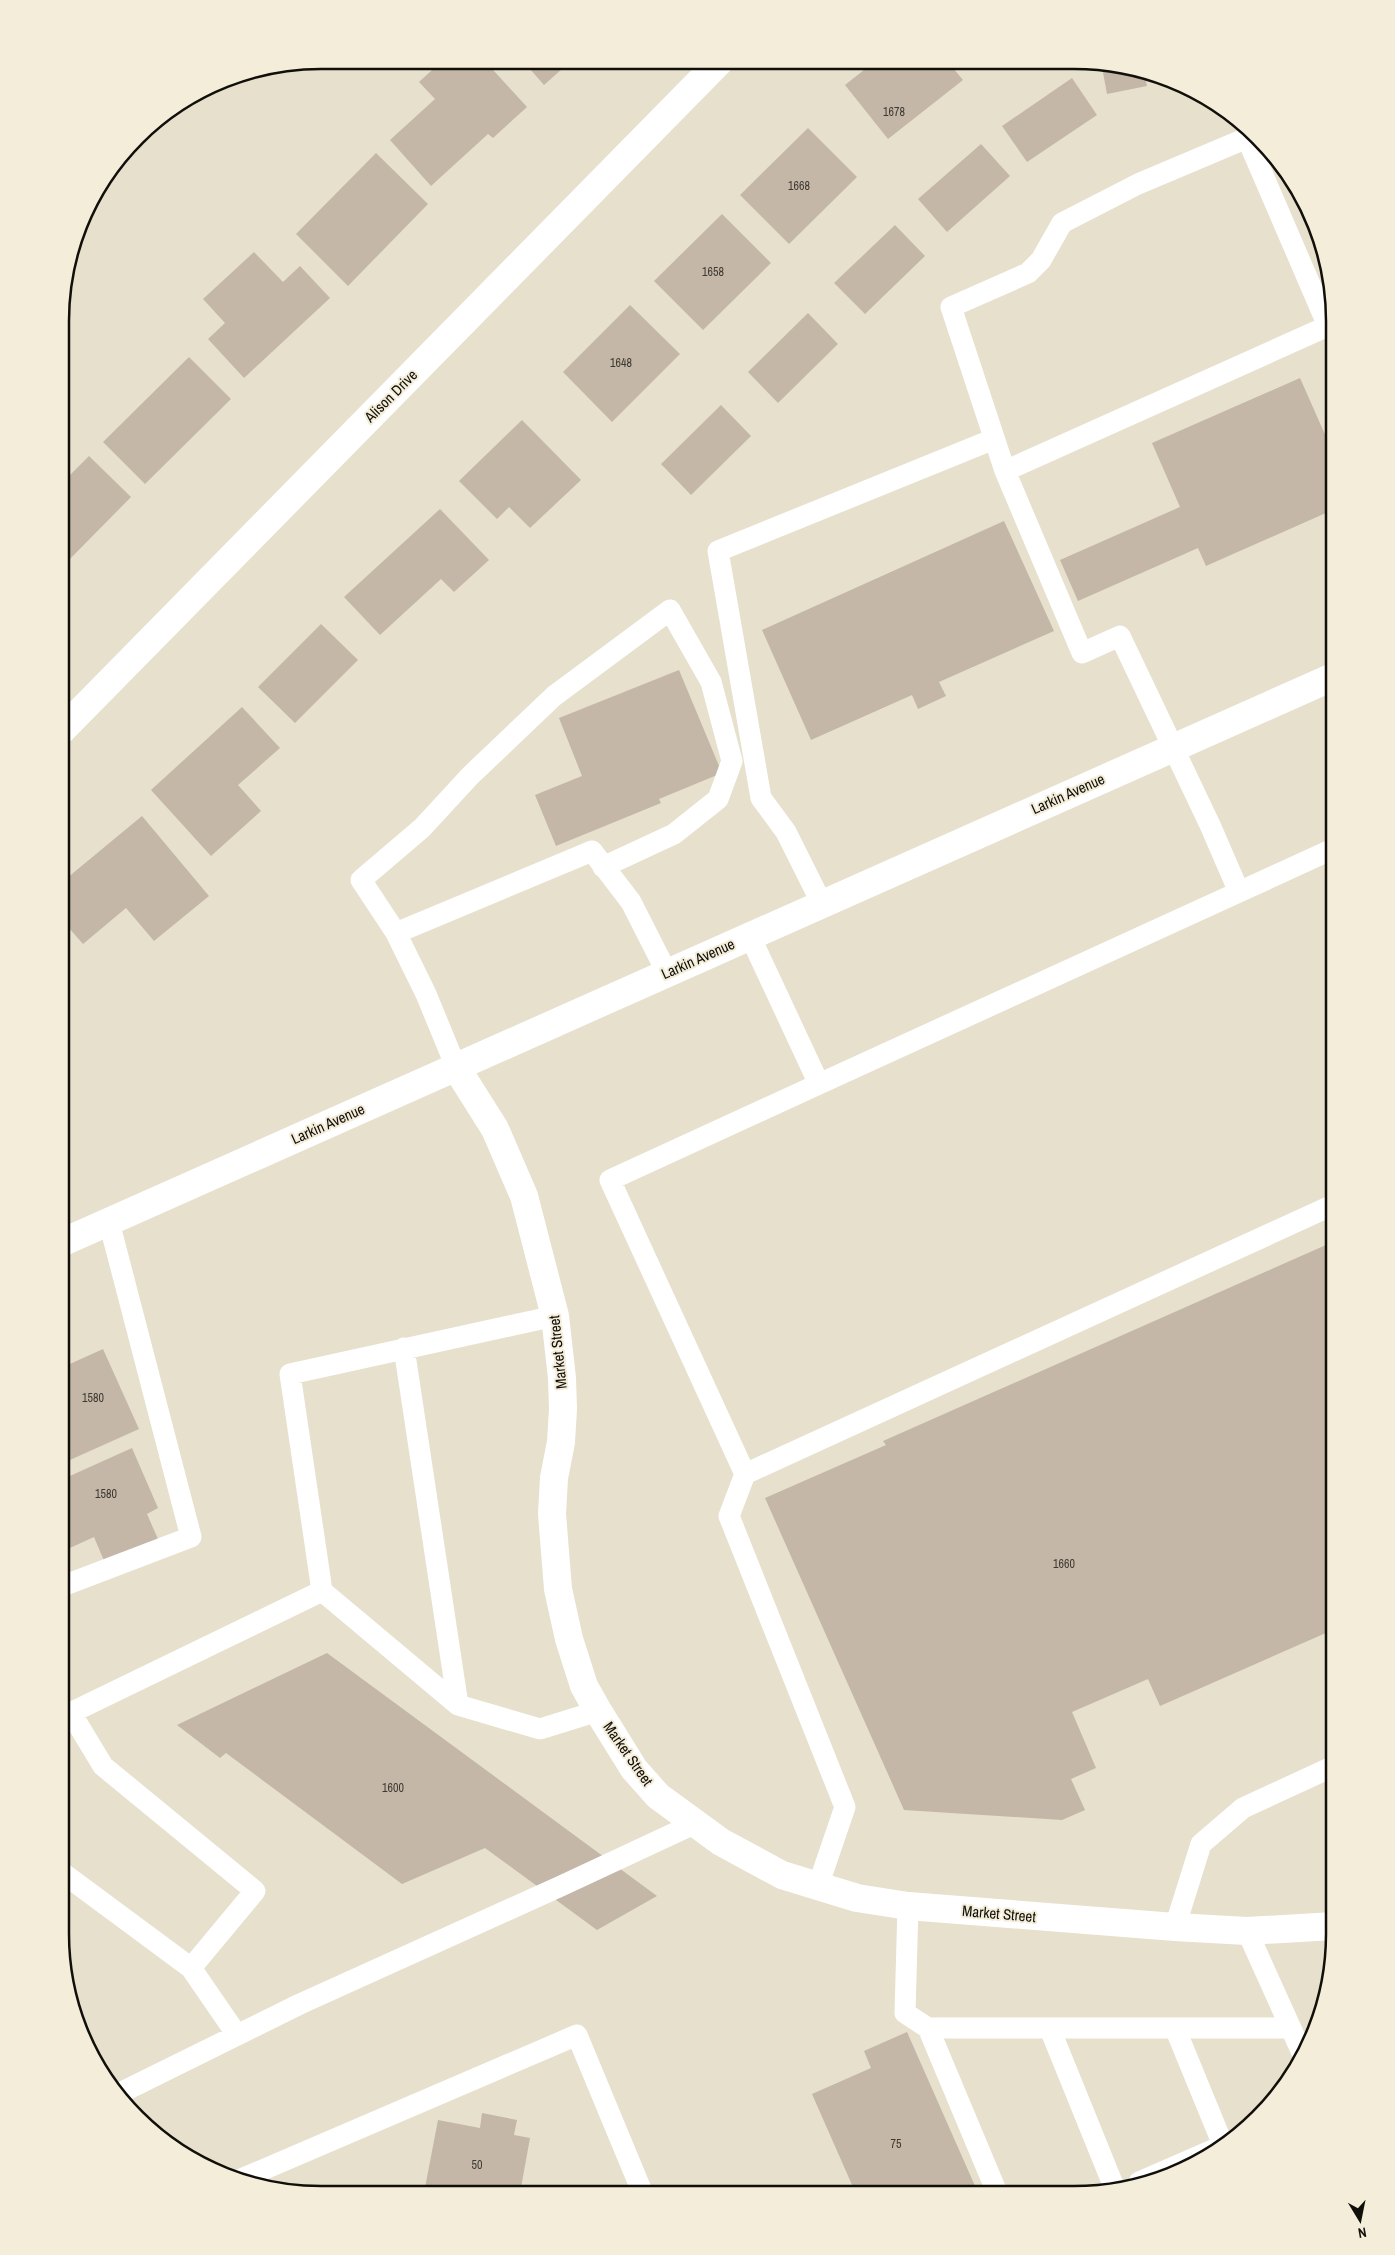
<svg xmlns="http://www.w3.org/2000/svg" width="1395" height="2255" font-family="'Archivo Narrow',sans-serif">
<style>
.building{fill:#c4b7a8}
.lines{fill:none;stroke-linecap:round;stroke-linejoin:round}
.service{stroke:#fff;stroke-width:21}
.minor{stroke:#fff;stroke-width:28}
.secondary{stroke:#fff;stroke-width:28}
.labels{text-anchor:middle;stroke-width:4;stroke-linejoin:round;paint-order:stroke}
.number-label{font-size:12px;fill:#3e3931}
.street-label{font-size:15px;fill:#110f09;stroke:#f4edda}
.rim{fill:none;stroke:#110f09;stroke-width:2.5}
</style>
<rect width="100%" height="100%" fill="#e6e0cd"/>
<path class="building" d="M 443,60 L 484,60 L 527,107 L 493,138 L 488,134 L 431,186 L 390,140 L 435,99 L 419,82 Z
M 523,61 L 571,61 L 544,85 Z
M 874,62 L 948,62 L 963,80 L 888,139 L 845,85 Z
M 1101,62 L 1109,62 L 1144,72 L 1147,86 L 1107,94 Z
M 1072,78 L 1097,115 L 1027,162 L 1002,126 Z
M 808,128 L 857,177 L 789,244 L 740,195 Z
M 981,144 L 1010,176 L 947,232 L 918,199 Z
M 376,153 L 428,204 L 348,286 L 296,234 Z
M 722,214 L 771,263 L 703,330 L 654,281 Z
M 895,225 L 925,256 L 865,314 L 834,283 Z
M 254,252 L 283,282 L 300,266 L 330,298 L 244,378 L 208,339 L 225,323 L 203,299 Z
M 630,305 L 680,354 L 612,422 L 563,372 Z
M 808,313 L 838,344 L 778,403 L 748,372 Z
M 189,357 L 231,399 L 145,484 L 103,442 Z
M 1300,378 L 1335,457 L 1335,509 L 1206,566 L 1198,548 L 1078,601 L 1060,560 L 1180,507 L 1152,443 Z
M 721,405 L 751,436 L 691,495 L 661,464 Z
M 522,420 L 581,480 L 530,528 L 509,507 L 497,519 L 459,481 Z
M 89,456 L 131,497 L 62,567 L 62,483 Z
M 440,509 L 489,560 L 454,592 L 441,579 L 380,635 L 344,597 Z
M 1004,521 L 1054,631 L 939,682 L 946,696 L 918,709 L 912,695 L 811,740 L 762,630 Z
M 321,624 L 358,660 L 295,723 L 258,687 Z
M 679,670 L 722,773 L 659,799 L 661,803 L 556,846 L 535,795 L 582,776 L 559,718 Z
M 242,707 L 280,748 L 238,785 L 261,811 L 211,856 L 151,790 Z
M 142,816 L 209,896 L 154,941 L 126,908 L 83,944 L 61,919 L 61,883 Z
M 1335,1241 L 1335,1629 L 1160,1706 L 1148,1679 L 1072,1712 L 1096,1768 L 1071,1779 L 1085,1810 L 1062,1820 L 904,1810 L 765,1498 L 886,1445 L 883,1441 Z
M 103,1349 L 139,1429 L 61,1464 L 61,1368 Z
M 132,1448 L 158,1508 L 147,1514 L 158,1539 L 105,1563 L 94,1537 L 61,1552 L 61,1480 Z
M 327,1653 L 657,1896 L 597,1930 L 485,1848 L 402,1884 L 226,1753 L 220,1758 L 177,1725 Z
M 907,2032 L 979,2195 L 856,2194 L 812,2094 L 871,2068 L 864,2051 Z
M 482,2113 L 517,2120 L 514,2135 L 530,2138 L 520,2193 L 424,2193 L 438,2120 L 480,2128 Z"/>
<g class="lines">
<path class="service" d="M 1239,892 L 1335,848
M 822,904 L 786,832 L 761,798 L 718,551 L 994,439
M 396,933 L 592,851 L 631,902 L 667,973
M 750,936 L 819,1084 L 1239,892 L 1210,825 L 1120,636 L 1082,653 L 1005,471 L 1328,326 L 1247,138 L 1138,184 L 1062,223 L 1041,260 L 1028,273 L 951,307 L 1005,471
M 456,1067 L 426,994 L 396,933 L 361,880 L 422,828 L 470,776 L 554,696 L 670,610 L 711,682 L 732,761 L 718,799 L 674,834 L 603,867
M 404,1348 L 458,1705
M 745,1474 L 610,1180 L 819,1084
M 60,1587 L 191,1537 L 109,1222
M 322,1591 L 458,1705 L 540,1729 L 598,1711
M 71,1713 L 103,1766 L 255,1891 L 191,1968
M 60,1718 L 322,1591 L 290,1374 L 555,1316
M 60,1871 L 191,1968 L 237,2035
M 818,1886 L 845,1807 L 729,1516 L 745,1474 L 1335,1204
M 908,1906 L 905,2013 L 928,2028 L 1291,2028
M 1175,1927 L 1201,1844 L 1243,1808 L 1334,1766
M 1247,1931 L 1303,2055
M 928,2028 L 998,2195
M 1175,2028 L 1223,2145
M 1050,2029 L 1114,2187
M 116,2095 L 300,2004 L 561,1886 L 696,1823
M 239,2180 L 577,2035 L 643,2194
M 1139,2182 L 1233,2141"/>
<path class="minor" d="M 62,730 L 720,61
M 456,1067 L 495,1129 L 524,1196 L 555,1316 L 562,1378 L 563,1409 L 561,1442 L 554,1478 L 552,1514 L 558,1589 L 569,1639 L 584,1686 L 598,1711 L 634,1769 L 658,1796 L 721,1842 L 782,1875 L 857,1898 L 908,1906 L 1175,1927 L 1247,1931 L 1334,1926"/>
<path class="secondary" d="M 61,1243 L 1335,676"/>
</g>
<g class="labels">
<g class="number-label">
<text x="894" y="116">1678</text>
<text x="799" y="190">1668</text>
<text x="713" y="276">1658</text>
<text x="621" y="367">1648</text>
<text x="93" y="1402">1580</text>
<text x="106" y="1498">1580</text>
<text x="1064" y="1568">1660</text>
<text x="393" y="1792">1600</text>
<text x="896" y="2148">75</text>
<text x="477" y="2169">50</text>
</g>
<g class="street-label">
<text transform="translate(391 396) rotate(-45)" y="5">Alison Drive</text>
<text transform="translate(1068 794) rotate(-24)" y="5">Larkin Avenue</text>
<text transform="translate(698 959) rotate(-24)" y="5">Larkin Avenue</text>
<text transform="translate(328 1124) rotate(-24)" y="5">Larkin Avenue</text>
<text transform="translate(558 1352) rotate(-96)" y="5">Market Street</text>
<text transform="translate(628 1754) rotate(55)" y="5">Market Street</text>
<text transform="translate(999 1914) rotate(5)" y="5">Market Street</text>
</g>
</g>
<path d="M0 0H1395V2255H0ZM321 69H1074A252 252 0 0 1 1326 321V1934A252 252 0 0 1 1074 2186H321A252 252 0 0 1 69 1934V321A252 252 0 0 1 321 69Z" fill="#f4edda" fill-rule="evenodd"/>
<path class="rim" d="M321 69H1074A252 252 0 0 1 1326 321V1934A252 252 0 0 1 1074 2186H321A252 252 0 0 1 69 1934V321A252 252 0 0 1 321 69Z"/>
<g transform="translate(1360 2220) rotate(170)" stroke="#f4edda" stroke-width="4" paint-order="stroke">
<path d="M0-4L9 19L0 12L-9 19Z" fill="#110f09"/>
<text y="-8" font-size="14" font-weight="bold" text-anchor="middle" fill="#110f09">N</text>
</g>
</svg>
